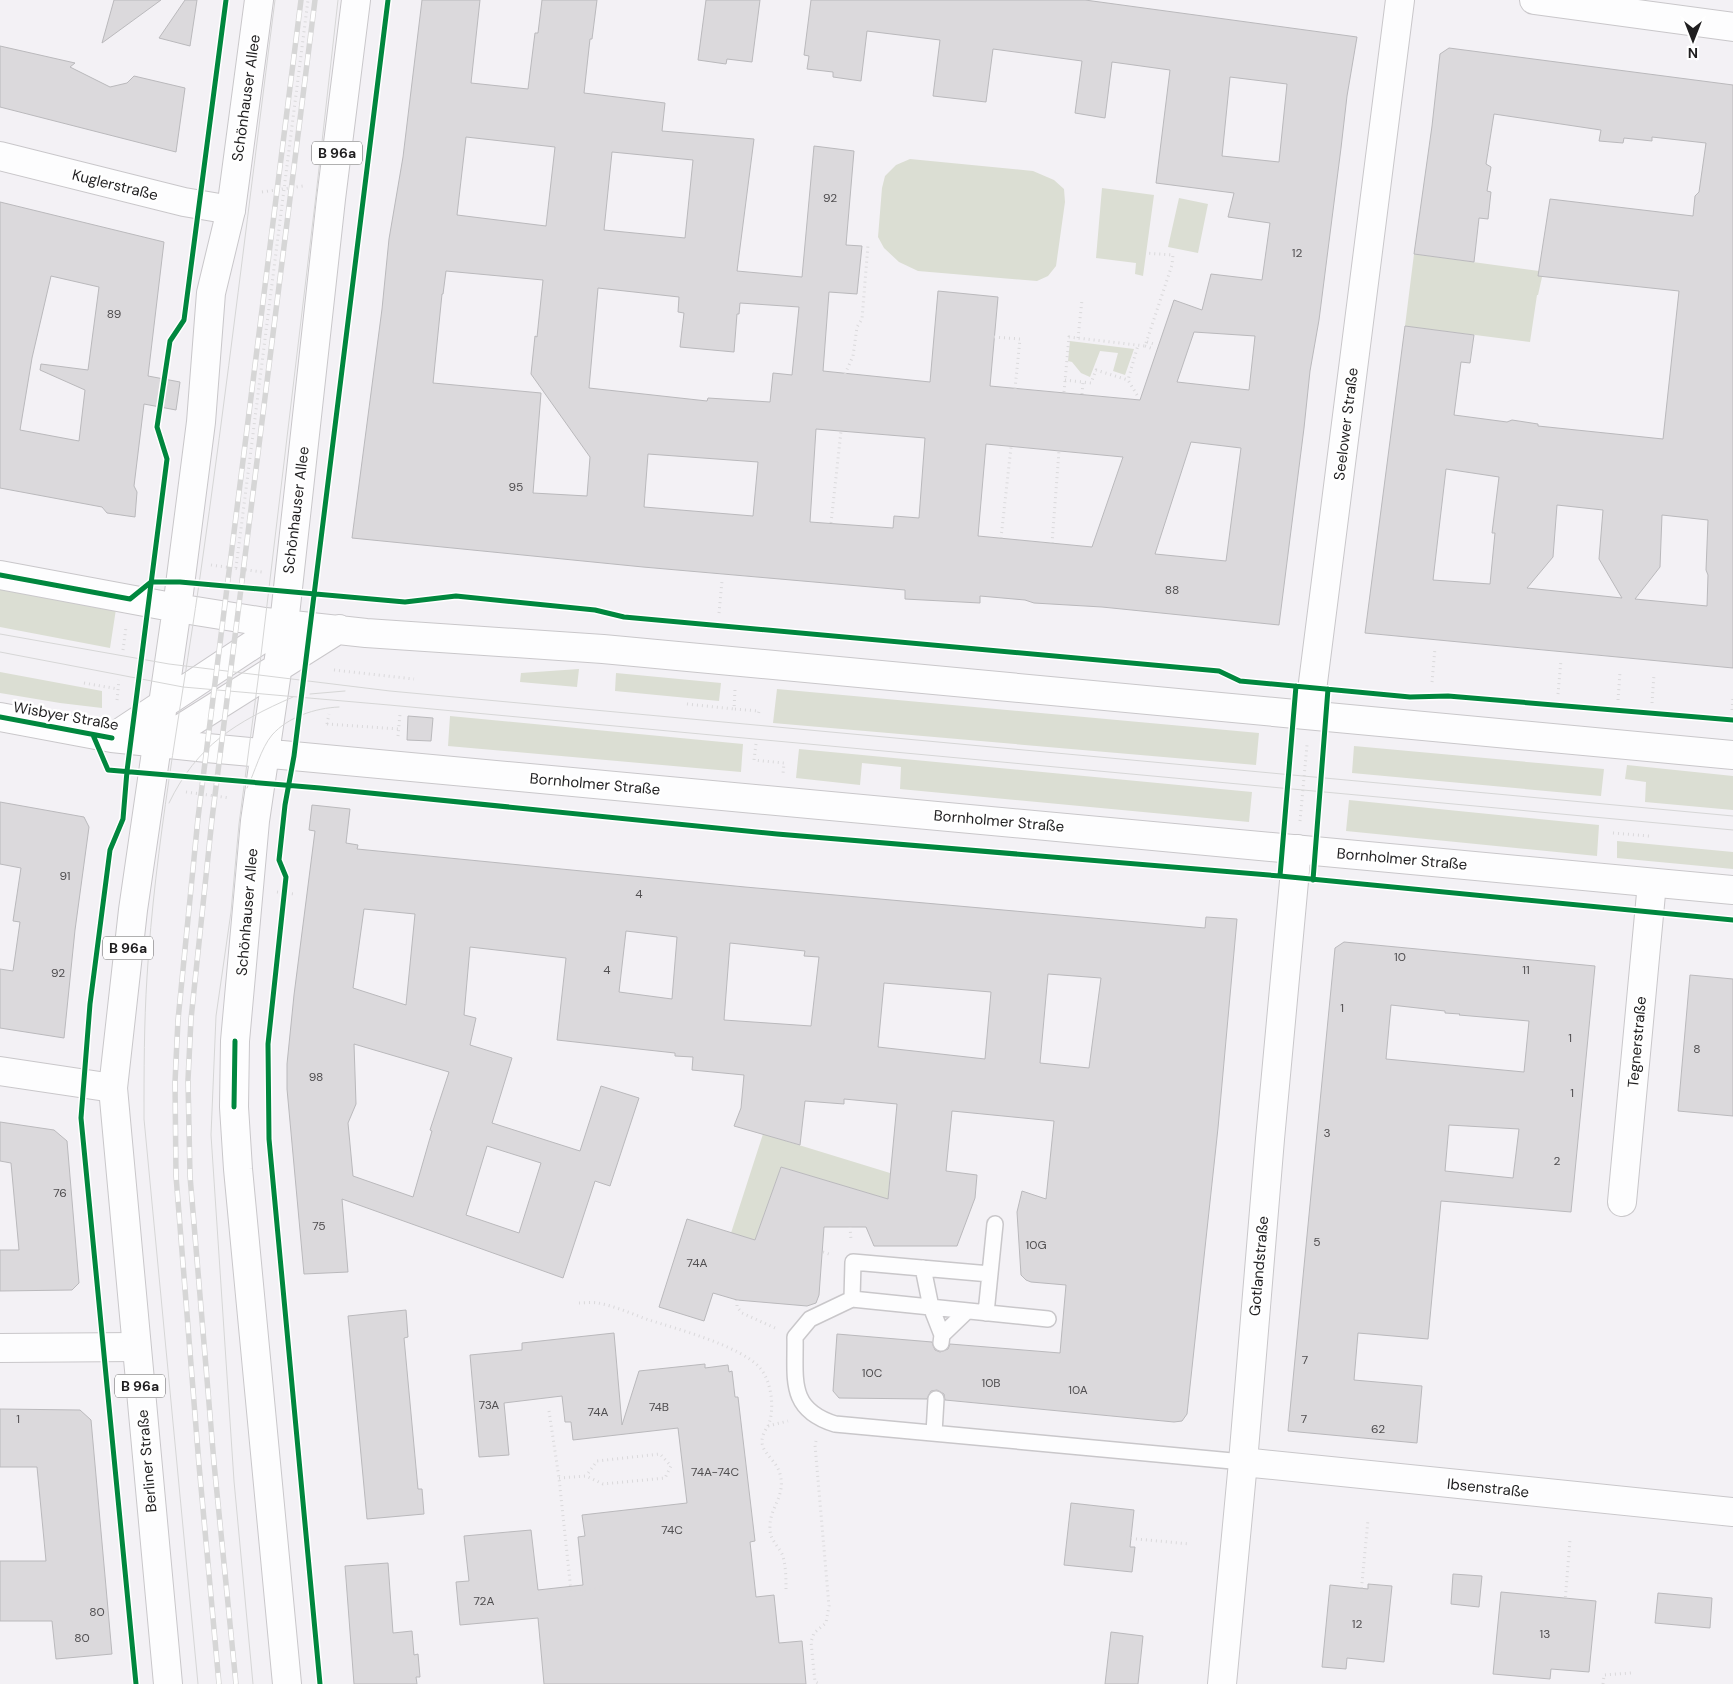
<svg xmlns="http://www.w3.org/2000/svg" width="1733" height="1684" font-family="'DM Sans',sans-serif">
<style>
.green{fill:#dbded3}
.building{fill:#dbd9dc;stroke:#bab9bc;fill-rule:evenodd}
.lines{fill:none;stroke-linecap:round;stroke-linejoin:round}
.service-casing{stroke:#c9c7ca;stroke-width:18}
.minor-casing{stroke:#c9c7ca;stroke-width:30}
.primary-casing{stroke:#c9c7ca;stroke-width:30}
.path{stroke:#dad9db;stroke-width:3;stroke-dasharray:1 4;stroke-linecap:butt}
.service{stroke:#fdfdfe;stroke-width:15}
.minor{stroke:#fdfdfe;stroke-width:28}
.primary{stroke:#fdfdfe;stroke-width:28}
.tram{stroke:#d6d6d6;stroke-width:1}
.rail-casing{stroke:#d6d6d6;stroke-width:5.5}
.rail{stroke:#fff;stroke-width:4;stroke-dasharray:11;stroke-linecap:butt}
.cycleway-casing{stroke:#fff;stroke-width:8}
.cycleway{stroke:#00873e;stroke-width:5}
.labels{text-anchor:middle;stroke-width:5;stroke-linejoin:round;paint-order:stroke}
.number-label{font-size:12px;fill:#504e50}
.shield{fill:#fff;stroke:#636263;stroke-width:1}
.shield-label{font-size:14px;font-weight:bold;fill:#201f20}
.street-label{font-size:15px;fill:#201f20;stroke:#fff}
</style>
<rect width="100%" height="100%" fill="#f3f1f5"/>
<path class="green" d="M 910,159 L 1033,171 L 1054,180 L 1064,189 L 1065,202 L 1056,266 L 1048,276 L 1037,281 L 918,271 L 899,262 L 884,248 L 878,237 L 882,188 L 885,176 L 896,165 Z
M 1102,188 L 1154,195 L 1143,276 L 1135,274 L 1136,263 L 1096,258 Z
M 1179,198 L 1208,204 L 1198,253 L 1168,247 Z
M 1414,254 L 1539,271 L 1538,276 L 1542,277 L 1538,295 L 1537,295 L 1530,342 L 1405,326 Z
M 1070,341 L 1134,349 L 1125,375 L 1113,371 L 1118,353 L 1100,351 L 1090,377 L 1081,373 L 1072,362 L 1068,361 Z
M 0,588 L 116,609 L 110,648 L 0,627 Z
M 579,669 L 577,687 L 520,682 L 521,673 Z
M 0,672 L 102,691 L 102,708 L 60,703 L 0,693 Z
M 616,673 L 721,683 L 719,701 L 615,691 Z
M 777,689 L 1259,733 L 1256,765 L 773,723 Z
M 450,716 L 743,744 L 741,772 L 448,746 Z
M 1354,746 L 1604,769 L 1601,796 L 1352,773 Z
M 799,749 L 1252,792 L 1249,822 L 900,789 L 901,767 L 862,763 L 860,785 L 796,778 Z
M 1627,765 L 1733,776 L 1733,810 L 1645,802 L 1646,782 L 1625,779 Z
M 1349,800 L 1599,825 L 1597,856 L 1346,831 Z
M 1617,841 L 1733,852 L 1733,869 L 1617,858 Z
M 763,1134 L 890,1173 L 888,1199 L 781,1167 L 755,1240 L 731,1233 Z"/>
<path class="building" d="M 114,0 L 161,0 L 102,43 Z
M 185,0 L 197,0 L 190,46 L 159,38 Z
M 422,0 L 480,0 L 471,83 L 528,89 L 535,33 L 538,33 L 542,0 L 597,0 L 592,39 L 590,39 L 584,93 L 665,103 L 662,131 L 754,139 L 737,271 L 802,277 L 814,146 L 854,151 L 846,245 L 862,246 L 857,294 L 829,292 L 823,371 L 930,382 L 938,291 L 998,297 L 990,386 L 1140,400 L 1174,300 L 1202,310 L 1211,274 L 1262,280 L 1270,223 L 1228,217 L 1234,193 L 1156,183 L 1170,70 L 1112,62 L 1105,118 L 1075,113 L 1082,61 L 993,49 L 986,102 L 933,96 L 940,40 L 867,31 L 861,81 L 833,77 L 833,72 L 807,69 L 809,56 L 804,55 L 811,0 L 1085,0 L 1357,37 L 1347,96 L 1341,148 L 1319,320 L 1310,371 L 1304,428 L 1279,625 L 1102,607 L 1034,603 L 1025,600 L 980,596 L 980,603 L 905,599 L 905,590 L 643,567 L 352,538 L 382,309 L 389,239 L 403,157 ZM 1230,77 L 1287,84 L 1279,162 L 1222,156 ZM 466,137 L 555,147 L 546,226 L 457,215 ZM 612,152 L 693,160 L 685,238 L 604,230 ZM 446,271 L 543,280 L 537,337 L 535,336 L 531,374 L 590,457 L 587,496 L 533,493 L 541,393 L 433,383 L 442,294 L 443,294 ZM 598,288 L 679,297 L 678,312 L 684,313 L 680,347 L 734,352 L 737,314 L 739,314 L 740,303 L 799,307 L 792,375 L 773,373 L 770,402 L 708,398 L 707,401 L 589,388 ZM 1194,332 L 1255,336 L 1249,390 L 1177,382 ZM 816,429 L 925,438 L 919,518 L 894,516 L 893,528 L 810,522 ZM 1191,442 L 1241,448 L 1226,561 L 1155,554 ZM 986,444 L 1123,457 L 1092,547 L 978,536 ZM 648,454 L 758,462 L 753,516 L 644,507 Z
M 706,0 L 760,0 L 752,62 L 727,59 L 726,64 L 698,60 Z
M 0,46 L 75,63 L 70,67 L 110,87 L 127,83 L 134,76 L 185,88 L 176,152 L 0,107 Z
M 1449,48 L 1733,85 L 1733,668 L 1365,633 L 1405,326 L 1474,335 L 1470,363 L 1461,362 L 1454,415 L 1507,422 L 1512,420 L 1538,424 L 1538,426 L 1663,439 L 1679,291 L 1538,276 L 1550,199 L 1693,216 L 1695,196 L 1699,192 L 1706,143 L 1652,137 L 1652,141 L 1624,138 L 1623,143 L 1599,141 L 1601,130 L 1494,114 L 1486,164 L 1491,167 L 1487,191 L 1491,192 L 1488,219 L 1479,218 L 1474,262 L 1414,254 L 1432,126 L 1440,54 ZM 1446,469 L 1499,477 L 1492,533 L 1495,533 L 1490,584 L 1433,580 ZM 1557,505 L 1603,510 L 1599,559 L 1622,598 L 1527,588 L 1553,557 ZM 1662,515 L 1708,520 L 1706,570 L 1708,575 L 1707,606 L 1635,599 L 1660,567 Z
M 0,202 L 164,242 L 148,376 L 180,382 L 176,410 L 144,404 L 134,486 L 137,492 L 135,517 L 107,513 L 102,507 L 0,488 ZM 51,276 L 99,287 L 88,370 L 41,364 L 40,370 L 85,390 L 79,441 L 20,430 L 32,358 Z
M 408,716 L 433,718 L 431,741 L 407,740 Z
M 0,802 L 84,817 L 89,827 L 75,930 L 64,1038 L 0,1028 L 0,969 L 13,971 L 20,922 L 13,921 L 21,868 L 0,864 Z
M 312,805 L 350,809 L 346,843 L 358,845 L 357,849 L 745,887 L 1205,928 L 1206,917 L 1237,919 L 1218,1128 L 1187,1414 L 1182,1421 L 1174,1422 L 945,1400 L 944,1394 L 937,1390 L 931,1391 L 927,1399 L 839,1398 L 833,1391 L 837,1334 L 932,1342 L 935,1350 L 940,1352 L 948,1349 L 950,1344 L 1060,1353 L 1066,1285 L 1031,1282 L 1026,1280 L 1021,1275 L 1017,1212 L 1022,1191 L 1046,1199 L 1054,1121 L 952,1111 L 946,1171 L 977,1175 L 975,1198 L 957,1246 L 874,1246 L 866,1227 L 824,1227 L 819,1295 L 816,1303 L 807,1306 L 737,1300 L 713,1293 L 704,1321 L 659,1307 L 687,1219 L 755,1240 L 781,1167 L 888,1199 L 897,1104 L 844,1099 L 844,1104 L 805,1101 L 800,1145 L 734,1126 L 741,1108 L 744,1075 L 692,1070 L 693,1057 L 675,1056 L 675,1053 L 557,1040 L 566,958 L 470,947 L 464,1015 L 476,1018 L 470,1045 L 512,1058 L 492,1123 L 580,1151 L 601,1086 L 639,1098 L 610,1186 L 595,1181 L 563,1278 L 342,1199 L 348,1272 L 304,1274 L 287,1089 L 287,1064 L 294,995 L 315,831 L 309,830 ZM 364,909 L 415,914 L 406,1005 L 353,988 ZM 626,931 L 677,937 L 672,999 L 619,992 ZM 730,943 L 805,951 L 804,956 L 819,957 L 811,1026 L 724,1020 ZM 1048,974 L 1101,978 L 1089,1068 L 1040,1063 ZM 884,983 L 991,992 L 985,1059 L 878,1047 ZM 354,1044 L 449,1072 L 430,1130 L 432,1131 L 413,1197 L 353,1176 L 348,1123 L 356,1104 ZM 487,1146 L 541,1163 L 519,1233 L 466,1215 Z
M 1344,942 L 1595,966 L 1571,1212 L 1441,1201 L 1428,1339 L 1358,1333 L 1354,1380 L 1422,1386 L 1417,1443 L 1288,1431 L 1335,948 ZM 1391,1005 L 1445,1011 L 1445,1013 L 1460,1014 L 1459,1015 L 1529,1021 L 1524,1072 L 1386,1059 ZM 1449,1125 L 1519,1129 L 1513,1178 L 1445,1171 Z
M 1690,975 L 1733,979 L 1733,1116 L 1678,1111 Z
M 0,1122 L 54,1130 L 67,1141 L 79,1283 L 72,1290 L 0,1291 L 0,1250 L 19,1250 L 11,1163 L 0,1161 Z
M 406,1310 L 408,1337 L 404,1338 L 418,1489 L 422,1489 L 424,1514 L 367,1519 L 348,1316 Z
M 614,1333 L 622,1425 L 639,1371 L 705,1364 L 705,1368 L 728,1365 L 729,1372 L 732,1371 L 735,1397 L 738,1397 L 755,1541 L 750,1542 L 756,1597 L 774,1595 L 779,1643 L 802,1641 L 806,1684 L 544,1684 L 538,1618 L 460,1625 L 456,1582 L 469,1581 L 464,1536 L 531,1530 L 538,1590 L 583,1585 L 578,1537 L 585,1536 L 582,1515 L 687,1503 L 678,1428 L 573,1440 L 571,1422 L 565,1422 L 562,1396 L 504,1403 L 509,1455 L 479,1457 L 470,1355 L 522,1350 L 522,1343 Z
M 0,1409 L 80,1410 L 91,1420 L 112,1654 L 56,1659 L 52,1621 L 0,1621 L 0,1561 L 46,1561 L 37,1467 L 0,1467 Z
M 1071,1503 L 1134,1510 L 1130,1547 L 1135,1547 L 1132,1572 L 1064,1565 Z
M 388,1563 L 393,1633 L 412,1631 L 414,1655 L 418,1654 L 420,1677 L 416,1677 L 417,1684 L 354,1684 L 345,1566 Z
M 1453,1574 L 1482,1576 L 1479,1607 L 1451,1604 Z
M 1368,1584 L 1392,1586 L 1384,1662 L 1347,1658 L 1346,1669 L 1322,1667 L 1330,1585 L 1368,1589 Z
M 1501,1592 L 1596,1601 L 1589,1672 L 1551,1669 L 1550,1679 L 1493,1674 Z
M 1658,1593 L 1712,1598 L 1710,1628 L 1655,1623 Z
M 1111,1632 L 1143,1636 L 1138,1684 L 1105,1684 Z"/>
<g class="lines">
<g class="service-casing">
<path id="service" d="M 923,1268 L 931,1307 L 942,1335 L 941,1343
M 852,1299 L 853,1262 L 990,1274
M 986,1313 L 995,1224
M 1048,1319 L 852,1299 L 810,1319 L 795,1337 C 796,1378 787,1409 835,1424 L 1243,1462
M 942,1335 L 967,1311
M 934,1433 L 936,1399"/>
</g>
<g class="minor-casing">
<path id="minor" d="M 1534,0 L 1733,27
M 0,156 L 184,202 L 231,210
M 1309,714 L 1400,0
M 0,1071 L 113,1088
M 1622,1202 L 1652,883
M 0,1348 L 136,1347
M 1243,1462 L 1733,1512
M 1222,1684 L 1243,1462 L 1270,1139 L 1297,849"/>
</g>
<g class="primary-casing">
<path id="primary" d="M 0,575 L 177,608 L 265,622 L 366,633 L 603,649 L 1733,755
M 0,717 L 112,738 L 207,748 L 1733,890
M 112,738 L 284,624
M 158,743 L 339,629
M 168,1684 L 113,1088 L 133,910 L 177,608 L 201,422 L 211,293 L 231,210 L 259,0
M 287,1684 L 238,1169 L 234,1107 L 235,1041 L 255,821 L 284,624 L 331,199 L 356,0"/>
</g>
<path class="path" d="M 262,192 L 303,186
M 994,337 L 1020,339 L 1015,389
M 1078,338 L 1082,300
M 1147,342 L 1154,344
M 1145,346 L 1153,349
M 845,374 L 853,356 L 857,327 L 862,319 L 868,245
M 1065,380 L 1091,383 L 1096,370 L 1128,380
M 1064,392 L 1069,337 L 1145,346 L 1172,265 L 1173,255 L 1145,253
M 1082,394 L 1083,382
M 1137,395 L 1128,380 L 1138,345
M 831,523 L 841,431
M 1001,538 L 1011,447
M 1052,543 L 1059,451
M 211,565 L 262,572
M 236,568 L 308,0
M 719,613 L 722,581
M 123,650 L 126,627
M 334,670 L 414,679
M 1432,682 L 1435,648
M 84,683 L 118,689
M 735,690 L 734,709 L 759,711 L 758,716
M 1558,694 L 1561,660
M 117,700 L 119,680
M 1618,700 L 1620,672
M 1652,703 L 1654,674
M 687,704 L 734,709
M 1732,710 L 1733,698
M 327,724 L 399,729
M 327,724 L 329,714
M 398,736 L 400,714
M 756,744 L 754,760 L 784,763 L 783,774
M 186,792 L 230,798
M 1300,821 L 1307,745
M 1613,833 L 1649,836
M 277,892 L 294,894
M 850,1227 L 851,1240
M 823,1252 L 832,1255
M 737,1300 L 737,1307 L 742,1313 L 775,1328
M 579,1303 C 585,1303 592,1302 598,1303 C 615,1306 632,1314 649,1320 C 677,1329 741,1346 760,1368 C 772,1382 775,1410 768,1426
M 549,1411 L 559,1478 L 571,1591 L 601,1588
M 816,1441 L 815,1445 L 829,1606 L 826,1623 L 814,1633 L 811,1642 L 815,1682 L 820,1684
M 559,1478 L 586,1476 L 603,1484 L 665,1478 L 671,1466 L 660,1454 L 597,1461 L 586,1476
M 1126,1538 L 1190,1544
M 786,1589 C 786,1578 786,1564 782,1554 C 777,1544 769,1539 770,1526 C 770,1507 786,1496 780,1474 C 775,1455 751,1450 768,1426 L 788,1421
M 1361,1593 L 1368,1520
M 1565,1602 L 1570,1540
M 1603,1684 L 1604,1675 L 1631,1673"/>
<use href="#service" class="service"/>
<use href="#minor" class="minor"/>
<use href="#primary" class="primary"/>
<path class="tram" d="M 0,634 L 169,664 L 390,691 L 1733,816
M 0,652 L 183,687 L 389,705 L 1733,830
M 310,694 L 345,691
M 247,788 C 255,772 261,748 272,735 C 288,717 315,708 339,707
M 169,803 C 197,745 236,722 293,697
M 198,1684 L 144,1119 C 144,1071 144,1024 147,977 C 155,845 180,715 199,584 C 227,390 250,195 275,0
M 253,1684 L 234,1481 L 211,1135 L 216,1016 L 231,912 L 239,824 L 258,680 L 316,195 L 338,0"/>
<g class="rail-casing">
<path id="rail" d="M 219,1684 L 199,1465 L 176,1176 L 175,1082 L 178,1020 L 198,818 L 301,0
M 236,1684 L 214,1463 L 190,1176 L 188,1080 L 191,1019 L 212,819 L 315,0"/>
</g>
<use href="#rail" class="rail"/>
<g class="cycleway-casing">
<path id="cycleway" d="M 0,575 L 130,599 L 151,582 L 180,582 L 405,602 L 456,596 L 595,610 L 624,617 L 1219,671 L 1240,681 L 1410,697 L 1448,696 L 1733,720
M 0,717 L 112,738
M 93,735 L 108,770 L 320,788 L 777,834 L 1280,876 L 1733,920
M 1280,876 L 1296,686
M 1313,880 L 1328,689
M 234,1107 L 235,1041
M 136,1684 L 81,1118 L 90,1004 L 110,850 L 123,819 L 127,771 L 167,459 L 157,427 L 170,341 L 184,320 L 226,0
M 320,1684 L 269,1139 L 268,1044 L 286,877 L 279,860 L 285,805 L 294,756 L 388,0"/>
</g>
<use href="#cycleway" class="cycleway"/>
</g>
<g class="labels">
<g class="number-label">
<text x="830" y="202">92</text>
<text x="1297" y="257">12</text>
<text x="114" y="318">89</text>
<text x="516" y="491">95</text>
<text x="1172" y="594">88</text>
<text x="65" y="880">91</text>
<text x="639" y="898">4</text>
<text x="1400" y="961">10</text>
<text x="607" y="974">4</text>
<text x="1526" y="974">11</text>
<text x="58" y="977">92</text>
<text x="1342" y="1012">1</text>
<text x="1570" y="1042">1</text>
<text x="1697" y="1053">8</text>
<text x="316" y="1081">98</text>
<text x="1572" y="1097">1</text>
<text x="1327" y="1137">3</text>
<text x="1557" y="1165">2</text>
<text x="60" y="1197">76</text>
<text x="319" y="1230">75</text>
<text x="1317" y="1246">5</text>
<text x="1036" y="1249">10G</text>
<text x="697" y="1267">74A</text>
<text x="1305" y="1364">7</text>
<text x="872" y="1377">10C</text>
<text x="991" y="1387">10B</text>
<text x="1078" y="1394">10A</text>
<text x="489" y="1409">73A</text>
<text x="659" y="1411">74B</text>
<text x="598" y="1416">74A</text>
<text x="18" y="1423">1</text>
<text x="1304" y="1423">7</text>
<text x="1378" y="1433">62</text>
<text x="715" y="1476">74A-74C</text>
<text x="672" y="1534">74C</text>
<text x="484" y="1605">72A</text>
<text x="97" y="1616">80</text>
<text x="1357" y="1628">12</text>
<text x="1545" y="1638">13</text>
<text x="82" y="1642">80</text>
</g>
<g class="shield">
<rect x="312" y="141.5" width="50" height="23" rx="4"/>
<rect x="103" y="936.5" width="50" height="23" rx="4"/>
<rect x="115" y="1374.5" width="50" height="23" rx="4"/>
</g>
<g class="shield-label">
<text x="337" y="158">B 96a</text>
<text x="128" y="953">B 96a</text>
<text x="140" y="1391">B 96a</text>
</g>
<g class="street-label">
<text transform="translate(246 98) rotate(-82)" y="5">Schönhauser Allee</text>
<text transform="translate(115 185) rotate(14)" y="5">Kuglerstraße</text>
<text transform="translate(1346 424) rotate(-83)" y="5">Seelower Straße</text>
<text transform="translate(296 510) rotate(-83)" y="5">Schönhauser Allee</text>
<text transform="translate(66 716) rotate(10)" y="5">Wisbyer Straße</text>
<text transform="translate(595 784) rotate(5)" y="5">Bornholmer Straße</text>
<text transform="translate(999 821) rotate(5)" y="5">Bornholmer Straße</text>
<text transform="translate(1402 859) rotate(5)" y="5">Bornholmer Straße</text>
<text transform="translate(247 912) rotate(-85)" y="5">Schönhauser Allee</text>
<text transform="translate(1637 1042) rotate(-85)" y="5">Tegnerstraße</text>
<text transform="translate(1259 1266) rotate(-85)" y="5">Gotlandstraße</text>
<text transform="translate(147 1461) rotate(-95)" y="5">Berliner Straße</text>
<text transform="translate(1488 1488) rotate(6)" y="5">Ibsenstraße</text>
</g>
</g>
<g transform="translate(1693 40) rotate(180)" stroke="#ffffff" stroke-width="4" paint-order="stroke">
<path d="M0-4L9 19L0 12L-9 19Z" fill="#201f20"/>
<text y="-8" font-size="14" font-weight="bold" text-anchor="middle" fill="#201f20">N</text>
</g>
</svg>
